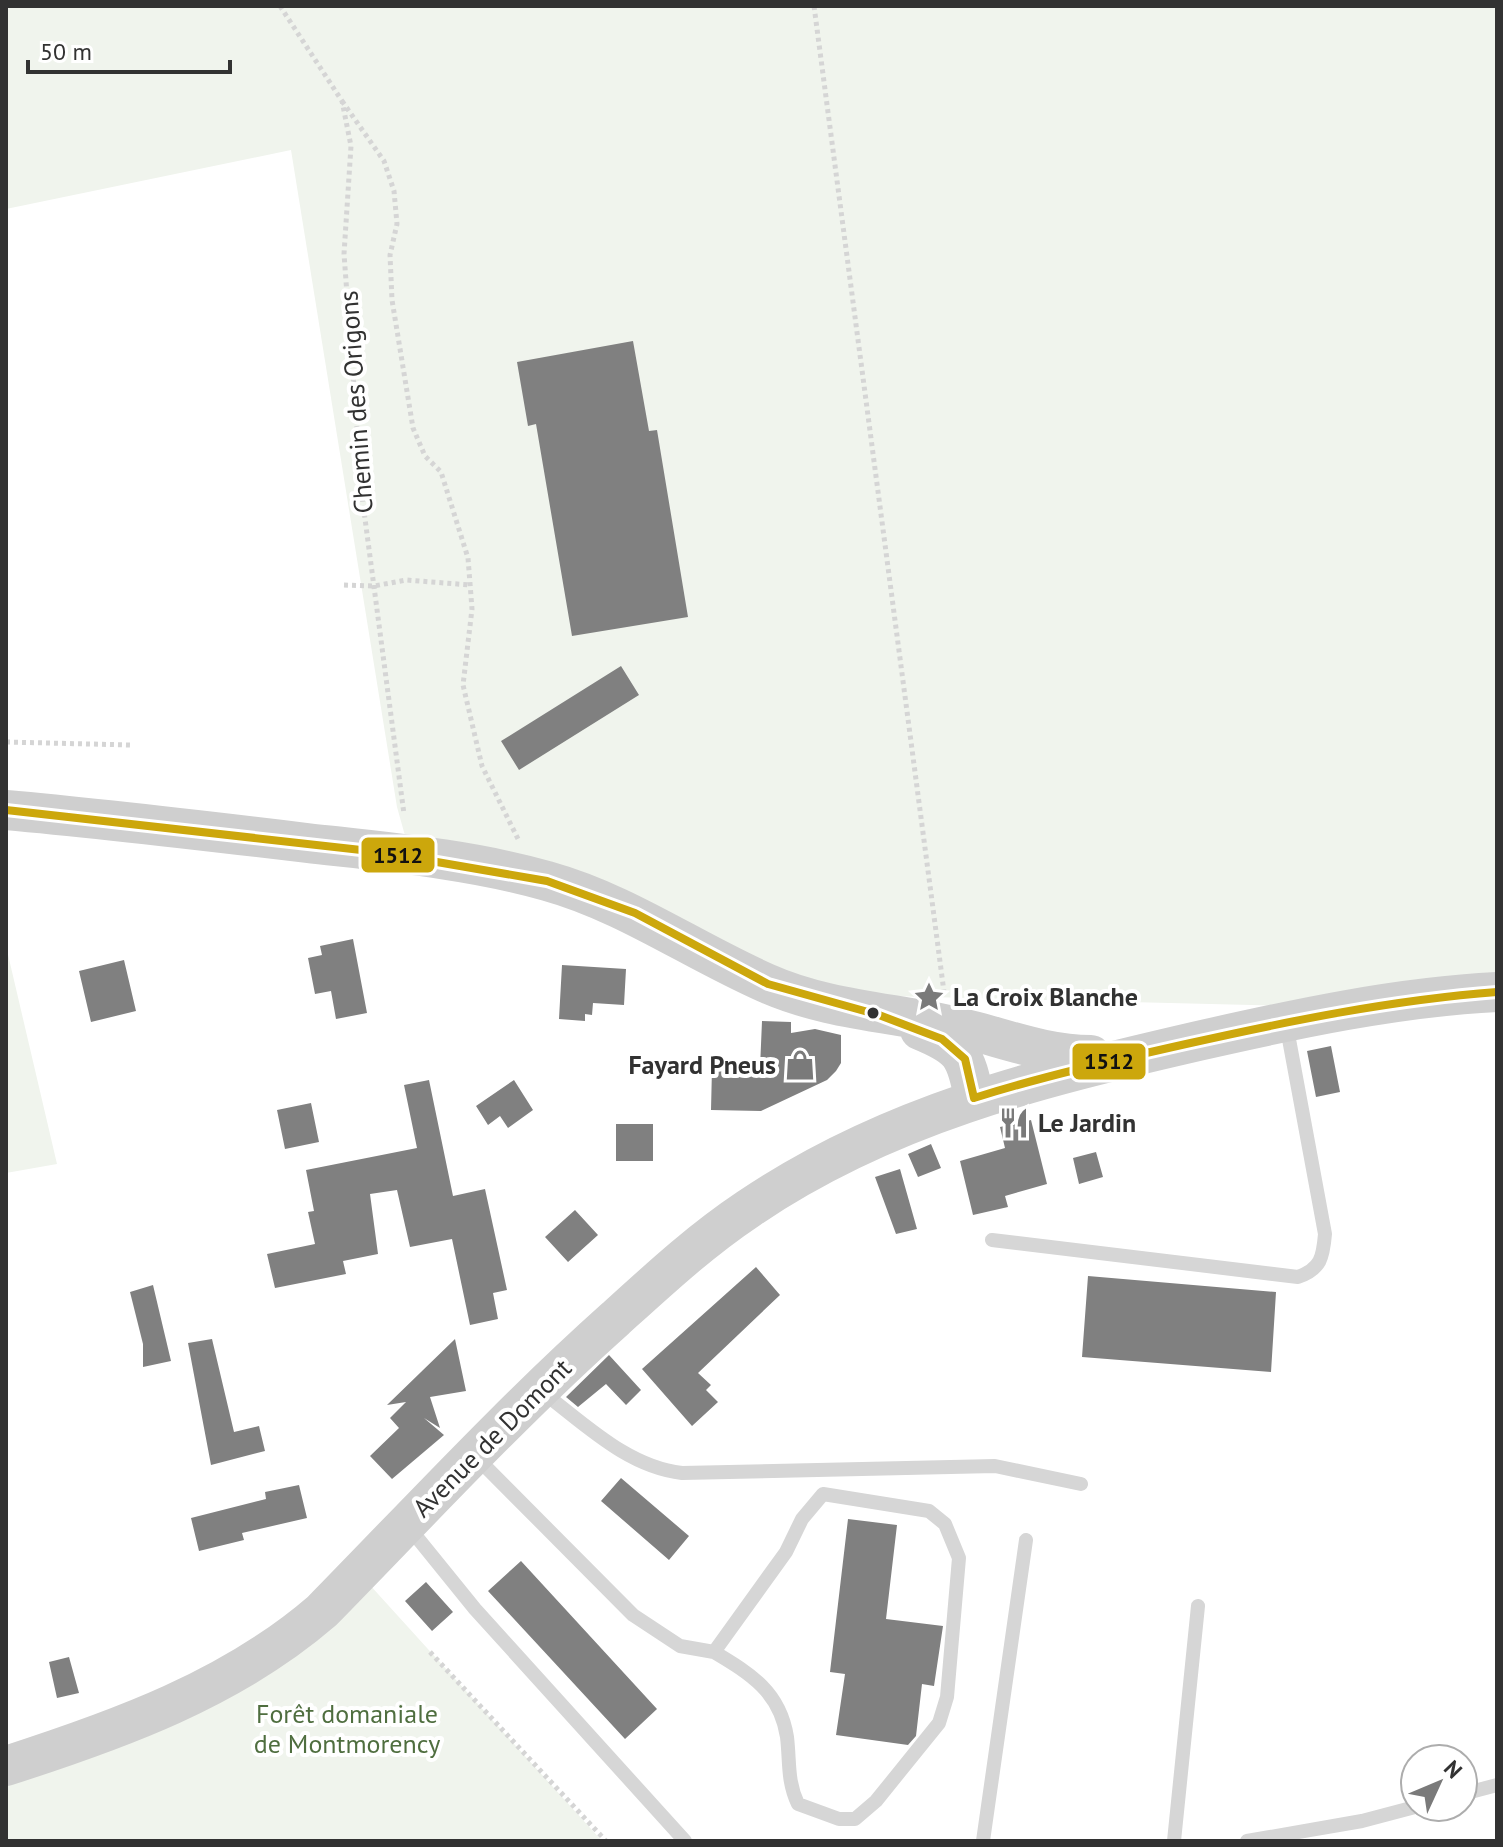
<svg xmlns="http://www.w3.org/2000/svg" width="1503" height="1847" font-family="'PT Sans',sans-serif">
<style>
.green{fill:#f0f4ed}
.building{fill:#808080}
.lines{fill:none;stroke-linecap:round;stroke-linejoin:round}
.path{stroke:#d5d5d5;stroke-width:5;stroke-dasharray:4 4;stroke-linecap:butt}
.lane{stroke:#d6d6d6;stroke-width:14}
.secondary{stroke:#cfcfcf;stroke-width:40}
.bus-1-casing{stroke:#fff;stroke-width:14}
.bus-1{stroke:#cca70c;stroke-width:8}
.bus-dot{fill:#323232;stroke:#fff;stroke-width:3}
.labels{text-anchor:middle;stroke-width:8;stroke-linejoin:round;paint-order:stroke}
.street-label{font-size:26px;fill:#323232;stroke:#fff}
.poi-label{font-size:26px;font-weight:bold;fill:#323232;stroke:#fff;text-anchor:start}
.park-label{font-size:26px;fill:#4f6e3f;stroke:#fff}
.line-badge{stroke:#fff;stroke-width:3}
.pale-badge-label{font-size:22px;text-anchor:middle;font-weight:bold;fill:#111}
</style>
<rect width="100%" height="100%" fill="#fff"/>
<path class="green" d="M 6,6 L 1497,6 L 1497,993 L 1370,1008 L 850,995 L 411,857 L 397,807 L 291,150 L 6,209 Z
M 6,946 L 57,1164 L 6,1173 Z
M 359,1573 L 602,1841 L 6,1841 L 6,1765 L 239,1672 Z"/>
<path class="building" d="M 633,341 L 649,431 L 657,430 L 688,617 L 572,636 L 536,424 L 528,426 L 517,362 Z
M 621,666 L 639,695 L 519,770 L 501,741 Z
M 353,939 L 367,1013 L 336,1019 L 331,991 L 315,994 L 308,958 L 322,955 L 320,946 Z
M 124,960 L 136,1011 L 91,1022 L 79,971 Z
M 562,965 L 626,969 L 624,1005 L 593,1003 L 592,1015 L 585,1014 L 585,1021 L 559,1019 Z
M 762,1021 L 791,1022 L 791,1033 L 815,1029 L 841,1035 L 841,1063 L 836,1071 L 827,1080 L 761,1111 L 711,1110 L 712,1068 L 760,1068 Z
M 1331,1046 L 1340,1092 L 1316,1097 L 1307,1051 Z
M 429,1080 L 453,1196 L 485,1189 L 507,1290 L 493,1293 L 498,1319 L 470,1325 L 452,1239 L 410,1247 L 397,1190 L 370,1194 L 378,1254 L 343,1261 L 346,1274 L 275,1288 L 267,1254 L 315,1244 L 308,1212 L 314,1211 L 306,1170 L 417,1148 L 404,1085 Z
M 514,1080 L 533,1110 L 508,1128 L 500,1116 L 488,1125 L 476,1106 Z
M 311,1103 L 319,1142 L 285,1149 L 277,1110 Z
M 1031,1120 L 1047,1184 L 1005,1196 L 1008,1207 L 973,1215 L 960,1161 L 1005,1148 L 1000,1127 Z
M 616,1124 L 653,1124 L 653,1161 L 616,1161 Z
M 931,1144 L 941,1168 L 918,1177 L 908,1154 Z
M 1096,1152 L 1103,1177 L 1079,1184 L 1073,1158 Z
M 900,1169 L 917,1229 L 896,1234 L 875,1177 Z
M 575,1210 L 598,1235 L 568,1262 L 545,1237 Z
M 756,1267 L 780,1295 L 698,1373 L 711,1385 L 706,1390 L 718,1402 L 692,1426 L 642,1369 Z
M 1088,1276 L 1276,1292 L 1271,1372 L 1082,1357 Z
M 153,1285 L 171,1361 L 143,1367 L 143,1344 L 130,1292 Z
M 212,1339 L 234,1432 L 259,1426 L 265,1451 L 211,1465 L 188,1343 Z
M 455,1339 L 466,1391 L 430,1397 L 440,1428 L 424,1418 L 444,1435 L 392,1479 L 370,1456 L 399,1428 L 390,1418 L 406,1402 L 387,1405 Z
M 609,1355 L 641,1390 L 626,1405 L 606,1384 L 578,1407 L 566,1397 Z
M 621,1478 L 689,1536 L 669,1560 L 601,1501 Z
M 299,1485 L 307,1518 L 242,1533 L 244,1540 L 199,1551 L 191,1518 L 266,1499 L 265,1492 Z
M 848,1519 L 897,1525 L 886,1619 L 943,1626 L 934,1686 L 922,1684 L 916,1736 L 908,1745 L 836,1735 L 845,1674 L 830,1672 Z
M 521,1561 L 657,1709 L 625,1739 L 488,1591 Z
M 426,1582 L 453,1612 L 432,1631 L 405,1601 Z
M 69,1657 L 79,1693 L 57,1698 L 49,1662 Z"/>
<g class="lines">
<path class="path" d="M 280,6 L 342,101 L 351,146 L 344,254 L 362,496 L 404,814
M 814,6 L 944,992
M 342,101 L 384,161 L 394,191 L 397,224 L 390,255 L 392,300 L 413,428 L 425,456 L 441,472 L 468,558 L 472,609 L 463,685 L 482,766 L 519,841
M 344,585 L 374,586 L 406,580 L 470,585
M 6,742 L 131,745
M 430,1652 L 606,1841"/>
<path class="lane" d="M 992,1240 L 1298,1277 C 1321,1269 1323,1257 1325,1234 L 1286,1023
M 541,1391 C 584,1423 627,1467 682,1473 L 995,1466 L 1081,1484
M 474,1455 L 633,1615 L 680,1646 L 714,1652 L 786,1552 L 802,1519 L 823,1494 L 929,1511 L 945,1524 L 959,1558 L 947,1697 L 939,1723 L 876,1801 L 855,1819 L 839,1819 L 798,1804 C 787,1781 790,1762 787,1737 C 780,1692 751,1674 714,1652
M 407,1525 L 475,1609 L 685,1841
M 1463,1794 L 1497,1785
M 983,1841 L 1026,1540
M 1174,1841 L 1198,1606
M 1247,1841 L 1362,1821 L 1415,1807"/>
<path class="secondary" d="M 6,810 C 107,819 207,831 307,843 C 387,852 470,859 547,881 C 626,903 691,950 766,983 C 824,1009 888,1012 949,1025 C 997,1035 1041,1055 1091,1055
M 920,1030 C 961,1047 966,1054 974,1098
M 6,1766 C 118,1730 232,1689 322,1611 C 419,1512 512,1411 615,1319 C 658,1280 700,1241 748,1209 C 886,1115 1038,1078 1198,1041 C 1295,1019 1397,997 1497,992"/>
<g class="bus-1-casing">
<path id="bus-1" d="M 6,810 L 379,852 L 547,881 L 635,913 L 768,984 L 879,1015 L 942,1039 L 965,1059 L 974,1098 C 1044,1076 1115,1060 1186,1044 C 1289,1021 1392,1000 1497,992"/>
</g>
<use href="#bus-1" class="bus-1"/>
</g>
<defs>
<g id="sight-bare" transform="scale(2.4)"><path d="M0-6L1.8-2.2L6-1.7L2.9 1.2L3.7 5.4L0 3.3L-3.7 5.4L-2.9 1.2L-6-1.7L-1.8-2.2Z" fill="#7a7a7a" stroke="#fff" stroke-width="2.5" paint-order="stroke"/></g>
<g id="shop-bare" transform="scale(2.4)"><path d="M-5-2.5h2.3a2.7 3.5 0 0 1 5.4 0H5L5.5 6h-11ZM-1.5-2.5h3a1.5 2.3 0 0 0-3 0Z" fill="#7a7a7a" stroke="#fff" stroke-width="2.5" paint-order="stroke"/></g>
<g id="restaurant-bare" transform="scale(2.4)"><path d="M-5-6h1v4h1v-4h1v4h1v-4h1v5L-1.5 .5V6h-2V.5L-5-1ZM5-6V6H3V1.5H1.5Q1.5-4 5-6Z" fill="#7a7a7a" stroke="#fff" stroke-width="2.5" paint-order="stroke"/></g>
</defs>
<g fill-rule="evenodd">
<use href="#sight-bare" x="929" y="997"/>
<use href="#shop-bare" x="800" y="1065"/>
<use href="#restaurant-bare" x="1014" y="1123"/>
</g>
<circle class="bus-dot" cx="873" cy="1013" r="7"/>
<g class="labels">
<g class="street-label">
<text transform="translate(356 402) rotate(-94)" y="9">Chemin des Origons</text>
<text transform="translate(492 1438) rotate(-45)" y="9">Avenue de Domont</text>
</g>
<g class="poi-label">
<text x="953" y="1006">La Croix Blanche</text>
<text x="776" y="1074" text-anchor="end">Fayard Pneus</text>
<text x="1038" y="1132">Le Jardin</text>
</g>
<g class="park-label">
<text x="347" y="1723">Forêt domaniale<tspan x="347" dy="30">de Montmorency</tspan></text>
</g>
</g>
<g class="line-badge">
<rect x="360" y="836" width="76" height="38" rx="8" fill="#cca70c"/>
<rect x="1071" y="1042" width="76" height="39" rx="8" fill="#cca70c"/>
</g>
<g class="pale-badge-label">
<text x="398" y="863">1512</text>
<text x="1109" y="1069">1512</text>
</g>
<rect width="1503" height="1847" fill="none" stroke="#323232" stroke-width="16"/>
<g transform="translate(1439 1783) rotate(46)"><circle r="38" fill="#ffffff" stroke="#adadad" stroke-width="2"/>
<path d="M0-6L14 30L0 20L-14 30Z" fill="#7a7a7a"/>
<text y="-12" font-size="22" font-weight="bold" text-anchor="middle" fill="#323232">N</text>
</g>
<path d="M28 60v12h202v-12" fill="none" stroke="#323232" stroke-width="4"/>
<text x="40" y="60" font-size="24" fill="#323232" stroke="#ffffff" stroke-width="6" paint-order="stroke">50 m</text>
</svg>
